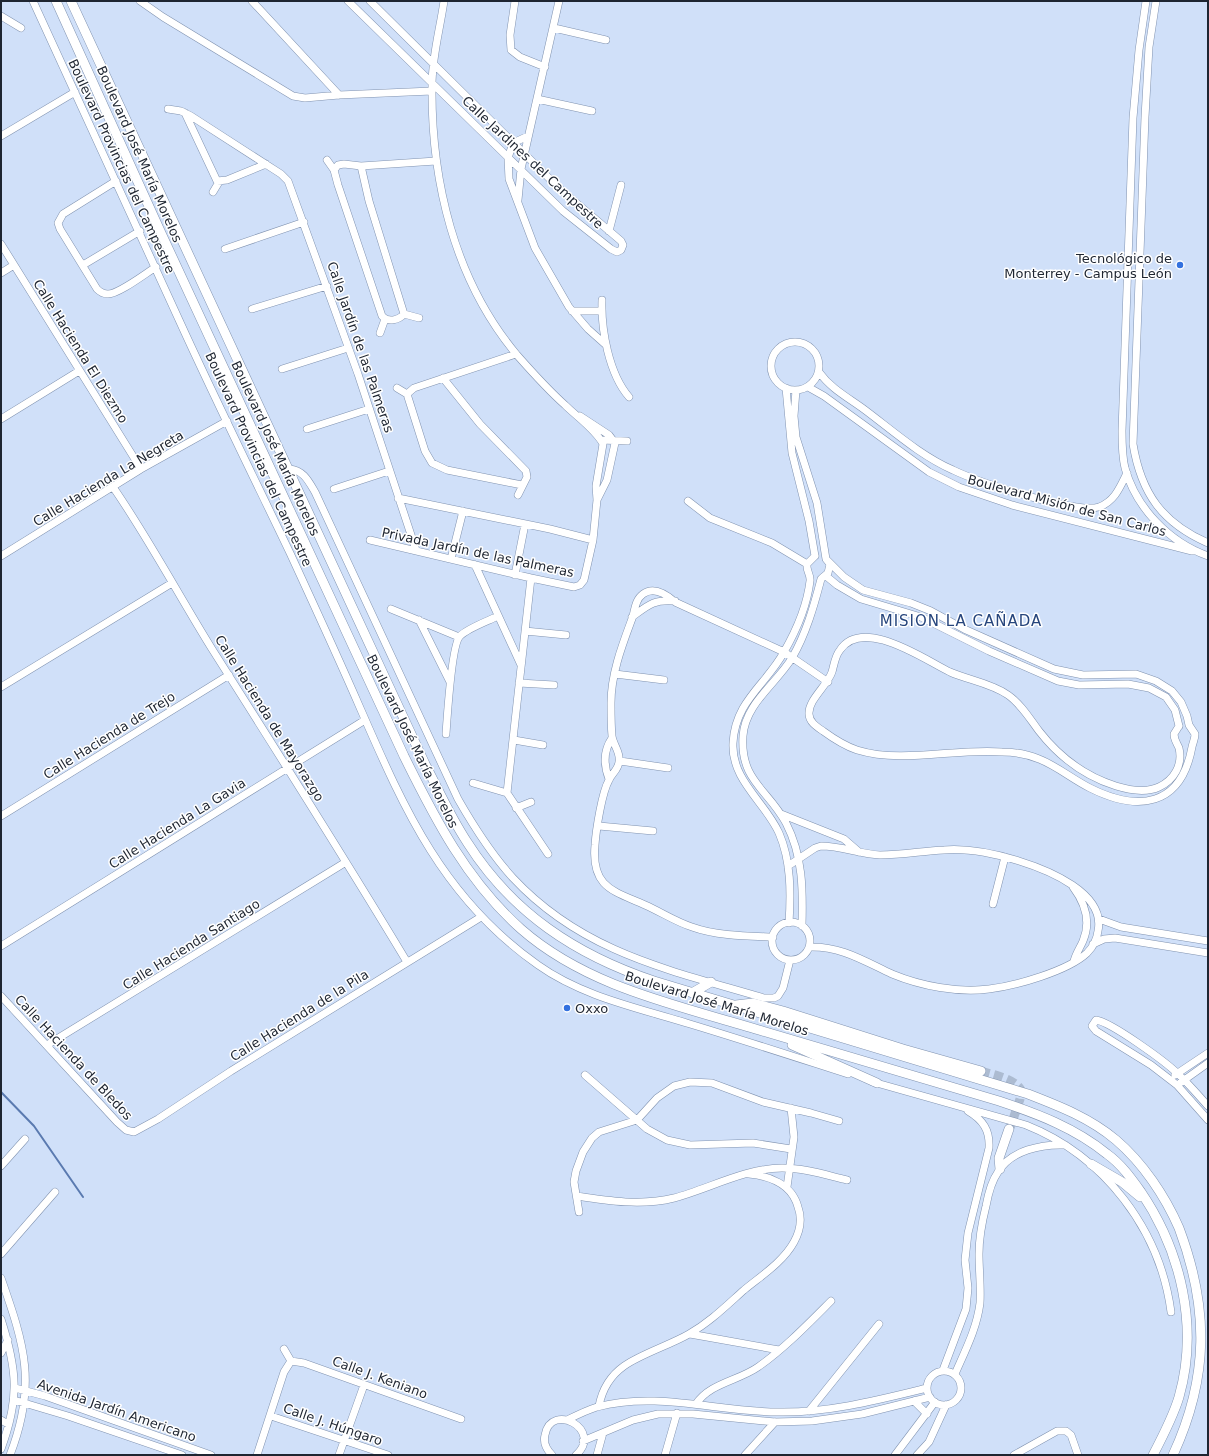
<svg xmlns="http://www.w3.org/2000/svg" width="1209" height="1456" font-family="'DejaVu Sans',sans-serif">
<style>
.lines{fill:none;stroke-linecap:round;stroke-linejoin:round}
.stream{stroke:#5a7ab0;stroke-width:2}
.major-tunnel{stroke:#acbbd1;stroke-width:9;stroke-dasharray:9 4.5;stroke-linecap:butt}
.minor-casing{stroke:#8193b0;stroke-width:8}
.major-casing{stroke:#8193b0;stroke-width:10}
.minor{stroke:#fff;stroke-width:7}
.major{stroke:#fff;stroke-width:9}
.poi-dot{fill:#3371df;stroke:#fff;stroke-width:1.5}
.labels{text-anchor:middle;stroke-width:3;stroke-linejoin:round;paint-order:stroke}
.street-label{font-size:13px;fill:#1e2531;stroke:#fff}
.poi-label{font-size:13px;fill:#1e2531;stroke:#fff;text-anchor:end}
.quarter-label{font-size:15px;letter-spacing:1px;fill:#26457c;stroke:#fff}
</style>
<rect width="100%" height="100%" fill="#d0e0f9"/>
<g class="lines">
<path class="stream" d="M 1,1092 L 34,1126 L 83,1197"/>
<path class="major-tunnel" d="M 981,1071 C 993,1075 1014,1078 1021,1090 L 1020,1099 L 1010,1128"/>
<g class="minor-casing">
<path id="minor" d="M 33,1 C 84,111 134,222 185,333 C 219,407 255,480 290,553 C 314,605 338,657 361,710 C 405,811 444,899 538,965 C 583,997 639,1008 690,1024 C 743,1040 795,1057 848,1074
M 140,1 L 163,17 L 293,96 L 305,98 L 339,95 L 432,91
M 252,1 L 339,95
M 348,1 L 563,211 L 611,249 L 617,252 L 621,250 L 623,245 L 621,241 L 560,189 L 370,1
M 515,1 L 510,35 L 511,50 L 520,57 L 545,67
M 1146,1 L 1139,50 L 1133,118 L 1122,431 C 1122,443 1122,456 1125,468 C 1136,508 1169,542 1208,556
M 1156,1 L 1149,47 L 1145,117 L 1133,444 C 1141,493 1162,523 1208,543
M 1,16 L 21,28
M 554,28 L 606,40
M 537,99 L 592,111
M 168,109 L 181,111 L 191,116 L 281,174 L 288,181 L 358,374 L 416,550
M 185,113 L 217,181 L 227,180 L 266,164
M 1,136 L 75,92
M 528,136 L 513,143 L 508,158 L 509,179 L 535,248 L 569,307 L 588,329 L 606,345
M 327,160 L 334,170
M 361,166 L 369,201 L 404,314
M 116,181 L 63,214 L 58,223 L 60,229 L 97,289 C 100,292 103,294 108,294 C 119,294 146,273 156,267
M 213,192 L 219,182
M 518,200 L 521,169 L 559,1
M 609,231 L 621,185
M 1,244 L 141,469
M 225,249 L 304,222
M 83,265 L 140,231
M 1,273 L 14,265
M 602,300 C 601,330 609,374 629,397
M 252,309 L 327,286
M 572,311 L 602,311
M 404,314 C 399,320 388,323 382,316 L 338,185 L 334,170 L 338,165 L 344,164 L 361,166 L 436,161
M 404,314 L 419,318
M 380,333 L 385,319
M771 366a24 24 0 1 1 48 0a24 24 0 1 1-48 0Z
M 282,369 L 348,348
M 819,372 C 831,389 849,398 865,410 C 893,431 921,456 953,470 C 978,482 1075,514 1099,507 C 1115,501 1120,487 1127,473
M 443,378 L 480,424 L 526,471 L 527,477 L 518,495
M 808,387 L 824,396 L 929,472 L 959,487 L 1012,505 L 1192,551
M 397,388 L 407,394
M 786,388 L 792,453 L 809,521 L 815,556
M 796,390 L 794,416 L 796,437 L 817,503 L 826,559 L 830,564 L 828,573 L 822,578
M 407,394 L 425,451 L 432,463 L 447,470 L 522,485
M 407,394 L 414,388 L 516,354
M 580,416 L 609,435 L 615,443 L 607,480 L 597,500
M 1,419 L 79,371
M 307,429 L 369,409
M 601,440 L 627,441
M 289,469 C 303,470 308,480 315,492 L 458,799 C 474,827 491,854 513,878 C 583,953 670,970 764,998 L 774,998 L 778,996 L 783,988 L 790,960
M 113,487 C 149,539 179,596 212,649 C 278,753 344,857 407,962
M 334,489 L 389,471
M 398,498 L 550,529 L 593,540
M 688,501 L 710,518 L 772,543 L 807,564
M 370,540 L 531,578 L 574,587 L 580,585 L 584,580 L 593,540 L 597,500 L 596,486 L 603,444 C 596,430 576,416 565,405 C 547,389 532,372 517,355 C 454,280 431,180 432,85 C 432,57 440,29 444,1
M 1,556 L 141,469 L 227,421
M 451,559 L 463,511
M 828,561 L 844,577 L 863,590 L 911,603 L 931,611 L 964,629 L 1054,669 L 1083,675 L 1136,674 L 1156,681 L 1172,691 L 1181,702 L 1187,716 L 1189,725 L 1195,734 C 1195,739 1193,742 1192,747 C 1181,807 1138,812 1090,788 C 1072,779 1057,766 1039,759 C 1027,754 1014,752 1002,752 C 955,748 903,764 857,750 C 845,746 834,739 823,731 C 817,727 809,722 809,714 C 808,700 827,686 832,672 C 834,665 835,656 840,650 C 863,616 925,660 950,672 C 968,680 991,683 1008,695 C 1021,704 1030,719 1039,731 C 1060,758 1084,776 1116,786 C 1129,790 1146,793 1159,787 C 1174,780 1183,765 1179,748 C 1177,743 1174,740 1174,734 L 1179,726
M 475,565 L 521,665
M 515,575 L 525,524
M 826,576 L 837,585 L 861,599 L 921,617 L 989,651 L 1058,681 L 1079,685 L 1128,684 L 1149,688 L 1166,697 L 1175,710 L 1179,726
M 391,609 L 459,637
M 632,617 C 648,605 654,599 675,601
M 419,620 L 450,682
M 525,631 L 566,635
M 615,674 L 664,680
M 519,683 L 554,685
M 1,687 L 172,583
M 446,734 C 447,719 452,644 460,636 C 468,628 488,621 498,616
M 514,740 L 543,745
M 620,761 L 668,768
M 609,779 C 604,766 603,751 612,738
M 473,783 L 507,793 L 548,854
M 507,793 L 531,578
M 516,808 L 531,802
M 781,814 L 844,839 L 859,852
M 1,816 L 229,675
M 599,826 L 653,831
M 788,866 L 815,848 L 821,846 C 841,846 860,854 880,855 C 902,855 923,851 944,850 C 968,848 996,854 1019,861 C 1048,870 1106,893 1098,931 C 1097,939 1093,947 1087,953 C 1068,971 1015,986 989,989 C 958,993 921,986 892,974 C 864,961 841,946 809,947
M 1073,887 C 1085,903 1091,922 1083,941 C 1080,948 1076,953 1074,961
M 993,904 L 1005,857
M 1099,919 L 1121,927 L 1208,941
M772 941a19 19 0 1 1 38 0a19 19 0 1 1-38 0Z
M 789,923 C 791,892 791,861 779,833 C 765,802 731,780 733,743 C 735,701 766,685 784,652 C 796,631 807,606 810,581 C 811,575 806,571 807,564 L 815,556
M 802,926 C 803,890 803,856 786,823 C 768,789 740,781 743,736 C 745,704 776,684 792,658 C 806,634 814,606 821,579
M 773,937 C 746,936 717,936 692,927 C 676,922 661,912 645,905 C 614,891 591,888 595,845 C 596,830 602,792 609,780 C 612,773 618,770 619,762 C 621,752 613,745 612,736 C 611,726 611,714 611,703 C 611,673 623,643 633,616 C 635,608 636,599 643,594 C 654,586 666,594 675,602 L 784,652 L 828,682
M 1093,944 L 1104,939 L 1115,938 L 1208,953
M 1,946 L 365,720
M 1,996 L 117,1122 L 126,1130 L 134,1132 L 158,1119 L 231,1071 L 481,917
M 47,1045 L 346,862
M 585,1075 L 647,1129 L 667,1140 L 690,1145 L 753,1143 L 791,1149
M 1175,1075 L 1208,1053
M 873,1082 L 1026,1125 C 1104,1156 1160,1229 1171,1312
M 1180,1083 L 1208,1063
M 1208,1106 C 1198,1095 1189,1084 1178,1074 C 1166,1062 1111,1022 1096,1020 L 1092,1026 L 1096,1031 L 1151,1065 L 1177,1085 L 1208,1120
M 1,1166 L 25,1139
M 787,1187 L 794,1137 L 791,1108
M 577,1196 C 609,1201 642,1206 674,1198 C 708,1189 746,1168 782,1168 C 804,1168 826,1175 847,1180
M 579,1212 L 574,1182 L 576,1171 L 583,1152 L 592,1138 L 599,1132 L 637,1120 L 657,1098 L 674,1086 L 690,1082 L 712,1083 L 763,1102 L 811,1113 L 839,1121
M 1,1254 L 55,1192
M 1,1278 C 25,1346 37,1385 10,1455
M 1,1319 C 17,1369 20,1398 1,1449
M 690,1334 L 779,1350
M 284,1349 L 291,1361
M 1,1353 L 8,1340
M 291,1361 L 304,1363 L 461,1419
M 943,1370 L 966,1309 L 968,1288 L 965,1260 L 968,1233 L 989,1148 C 990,1130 983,1120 968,1111
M927 1388a17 17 0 1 1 34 0a17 17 0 1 1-34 0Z
M 955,1374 C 965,1351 977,1328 980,1303 C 981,1286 979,1270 979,1254 C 979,1238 982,1222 986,1206 C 988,1195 991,1182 998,1172 C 1011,1150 1042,1144 1065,1145
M 15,1388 L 45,1396 L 211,1455
M 14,1400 L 68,1416 L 182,1455
M 914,1401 L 927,1414
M 696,1404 C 710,1383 738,1381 758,1367 C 785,1348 808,1324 831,1301
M 599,1406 C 602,1390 610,1376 624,1366 C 641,1354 670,1345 689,1334 C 710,1322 726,1306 744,1290 C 761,1276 783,1262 794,1242 C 800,1231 802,1218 798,1207 C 792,1184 769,1176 749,1174
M 809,1411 L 879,1324
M 271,1416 L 388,1455
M 1,1420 L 8,1424
M 567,1420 C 577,1415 587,1410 597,1407 C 657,1391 718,1412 778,1412 C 828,1413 878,1400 927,1388
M 583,1441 L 633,1420 L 658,1414 L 693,1414 L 775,1422 L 812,1421 L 862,1414 L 930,1397
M 257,1455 L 284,1372 L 291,1361
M 339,1455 L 364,1385
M 552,1455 C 547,1450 543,1443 545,1435 C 551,1401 604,1430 576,1455
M 597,1455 L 603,1433
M 665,1455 L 677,1413
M 745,1455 L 775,1422
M 895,1455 L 935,1402
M 917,1455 L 929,1442 L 946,1405
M 1014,1455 L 1057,1431 L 1066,1431 L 1071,1435 L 1078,1455"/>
</g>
<g class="major-casing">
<path id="major" d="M 56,1 L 161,233 L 404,756 C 435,819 467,881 521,929 C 587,987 677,1005 759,1030 C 839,1054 919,1078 999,1101 C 1038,1114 1075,1128 1107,1154 C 1121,1164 1131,1178 1141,1192 C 1181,1251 1199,1327 1179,1397 C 1173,1417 1163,1436 1153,1455
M 71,1 L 425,764 C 439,791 451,818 467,842 C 512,913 576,955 654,981 L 1028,1094 C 1059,1106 1090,1118 1116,1140 C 1143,1163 1165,1196 1179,1228 C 1209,1308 1209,1377 1173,1455
M 692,993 L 711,982
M 736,1005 L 753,1003 L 783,1011 L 903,1049 L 981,1071
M 792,1045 L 877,1083
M 1091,1164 L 1122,1182 L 1140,1197
M 1000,1169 L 999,1158 L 1009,1129"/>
</g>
<use href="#minor" class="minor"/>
<use href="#major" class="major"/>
</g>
<g class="poi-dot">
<circle cx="1180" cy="265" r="4"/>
<circle cx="567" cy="1008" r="4"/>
</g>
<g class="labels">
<g class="street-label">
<text transform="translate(140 154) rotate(66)" y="5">Boulevard José María Morelos</text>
<text transform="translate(533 162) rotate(43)" y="5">Calle Jardines del Campestre</text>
<text transform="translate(122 166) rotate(65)" y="5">Boulevard Provincias del Campestre</text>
<text transform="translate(361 347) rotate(71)" y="5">Calle Jardín de las Palmeras</text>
<text transform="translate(81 351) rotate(58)" y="5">Calle Hacienda El Diezmo</text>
<text transform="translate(276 448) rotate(65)" y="5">Boulevard José María Morelos</text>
<text transform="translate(259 459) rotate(65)" y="5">Boulevard Provincias del Campestre</text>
<text transform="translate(108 478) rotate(-31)" y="5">Calle Hacienda La Negreta</text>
<text transform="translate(1067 505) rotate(15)" y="5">Boulevard Misión de San Carlos</text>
<text transform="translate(478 552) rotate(12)" y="5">Privada Jardín de las Palmeras</text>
<text transform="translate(270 718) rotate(58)" y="5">Calle Hacienda de Mayorazgo</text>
<text transform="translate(109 735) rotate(-32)" y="5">Calle Hacienda de Trejo</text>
<text transform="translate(413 741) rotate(64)" y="5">Boulevard José María Morelos</text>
<text transform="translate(177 823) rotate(-32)" y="5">Calle Hacienda La Gavia</text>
<text transform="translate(191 944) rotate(-32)" y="5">Calle Hacienda Santiago</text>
<text transform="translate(717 1003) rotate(17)" y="5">Boulevard José María Morelos</text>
<text transform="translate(299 1015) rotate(-32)" y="5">Calle Hacienda de la Pila</text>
<text transform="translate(74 1057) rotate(47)" y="5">Calle Hacienda de Bledos</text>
<text transform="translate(380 1377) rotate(20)" y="5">Calle J. Keniano</text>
<text transform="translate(117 1410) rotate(19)" y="5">Avenida Jardín Americano</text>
<text transform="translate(333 1424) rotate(19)" y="5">Calle J. Húngaro</text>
</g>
<g class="poi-label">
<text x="1172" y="263">Tecnológico de<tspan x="1172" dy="15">Monterrey - Campus León</tspan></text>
<text x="575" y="1013" text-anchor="start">Oxxo</text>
</g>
<g class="quarter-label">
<text x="961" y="626">MISION LA CAÑADA</text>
</g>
</g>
<rect width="1209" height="1456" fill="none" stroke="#1e2531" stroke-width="4"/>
</svg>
